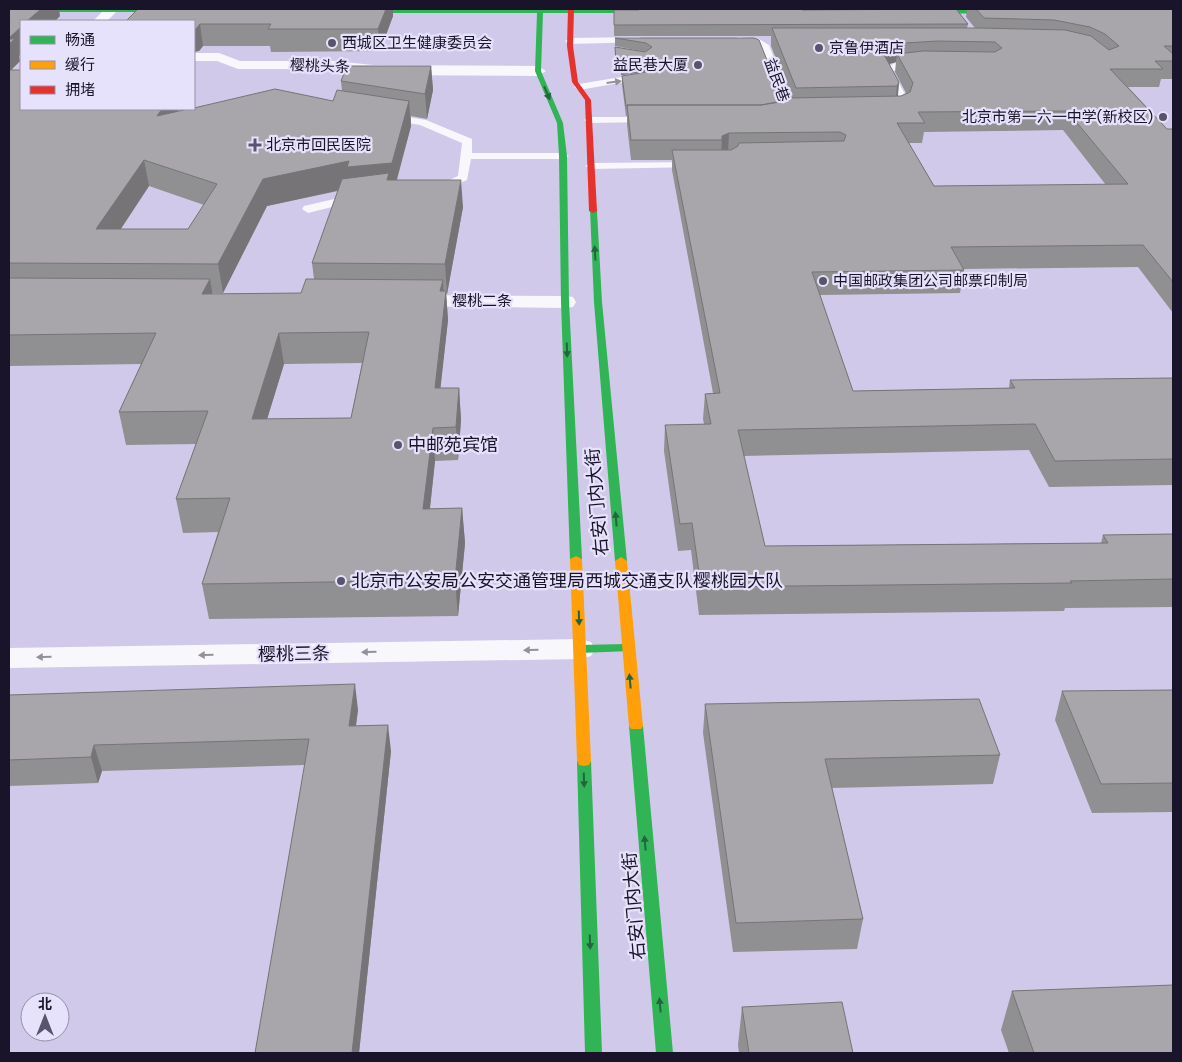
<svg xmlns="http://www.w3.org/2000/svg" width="1182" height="1062" font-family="'DM Sans','Noto Sans SC',sans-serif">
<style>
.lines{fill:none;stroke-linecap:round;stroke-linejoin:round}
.lane{fill:#f8f7fc;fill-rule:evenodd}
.street{fill:#f8f7fc;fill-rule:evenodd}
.fast{fill:#30b455;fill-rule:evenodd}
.slow{fill:#ff9f0a;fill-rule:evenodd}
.jam{fill:#e5322d;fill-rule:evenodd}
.wall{fill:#908f92;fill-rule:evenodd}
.shaded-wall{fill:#767477}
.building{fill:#a8a6aa;stroke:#767477;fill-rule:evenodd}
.oneway{fill:#94919d}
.oneway2{fill:#24643f}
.poi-dot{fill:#59536d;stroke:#e7e2fb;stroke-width:2}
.labels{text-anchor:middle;stroke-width:4.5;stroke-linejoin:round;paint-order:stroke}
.far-poi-label{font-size:15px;fill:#191429;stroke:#e7e2fb;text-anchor:start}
.far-street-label{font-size:15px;fill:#191429;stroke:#e7e2fb}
.poi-label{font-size:18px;fill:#191429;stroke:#e7e2fb;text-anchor:start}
.street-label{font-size:18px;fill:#191429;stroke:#e7e2fb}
</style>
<rect width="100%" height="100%" fill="#d1c9ea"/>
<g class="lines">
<path class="lane" d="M 639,37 L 642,38 L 642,42 L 570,44 L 565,41 L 570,38 Z
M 738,37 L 759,39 L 769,45 L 793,109 L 777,120 L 772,117 L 783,108 L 760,47 L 754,44 L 735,42 L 733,40 Z
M 895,63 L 919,62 L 924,65 L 919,68 L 892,71 L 909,101 L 907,109 L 891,113 L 886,110 L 898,105 L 899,101 L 882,70 Z
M 645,73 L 648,74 L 648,78 L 579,90 L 574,87 L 579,84 Z
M 388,114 L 426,120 L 472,139 L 472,153 L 563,153 L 569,156 L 563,159 L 471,159 L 467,180 L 438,192 L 432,189 L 434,187 L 458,176 L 462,143 L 420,125 L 384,119 L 383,117 Z
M 649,117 L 653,118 L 653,122 L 589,123 L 584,120 L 589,117 Z
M 695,162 L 699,163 L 699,167 L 591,169 L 585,166 L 591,163 Z
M 356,194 L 360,196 L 360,200 L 308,213 L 302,209 L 304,206 Z"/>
<path class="street" d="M 105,9 L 118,10 L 107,21 L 93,21 Z
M 194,53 L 219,53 L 240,61 L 334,61 L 373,65 L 538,66 L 546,71 L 538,76 L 373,75 L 334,69 L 238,69 L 217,61 L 194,61 Z
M 409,295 L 565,296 L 573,297 L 576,302 L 573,307 L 565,308 L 401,306 L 398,301 L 401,296 Z
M 580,639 L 591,642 L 595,649 L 591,656 L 580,659 L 9,668 L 9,648 Z"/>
<path class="fast" d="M 9,9 L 176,9 L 177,10 L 174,12 L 9,12 Z
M 543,9 L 652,9 L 655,11 L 652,13 L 543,13 L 541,71 L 563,123 L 567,156 L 569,302 L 582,559 L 576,562 L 570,559 L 561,302 L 559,156 L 557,123 L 535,71 L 537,13 L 355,13 L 352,11 L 355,9 Z
M 1004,10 L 1006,13 L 922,14 L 919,12 L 922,10 Z
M 590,209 L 597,211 L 602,302 L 627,561 L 621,565 L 615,561 L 594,302 Z
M 627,644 L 631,645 L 633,648 L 631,651 L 580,653 L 576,652 L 574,649 L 576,646 L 580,645 Z
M 636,721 L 641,723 L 643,726 L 673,1053 L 656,1053 L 629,726 L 631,723 Z
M 584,756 L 589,757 L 591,761 L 602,1053 L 585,1053 L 577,761 L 579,757 Z"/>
<path class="slow" d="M 576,556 L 582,559 L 591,761 L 589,765 L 584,766 L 579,765 L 577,761 L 570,559 Z
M 621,557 L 627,561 L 643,726 L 641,729 L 631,729 L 629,726 L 615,561 Z"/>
<path class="jam" d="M 568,9 L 574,9 L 573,46 L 578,82 L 591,100 L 597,211 L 593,213 L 589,211 L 585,100 L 572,82 L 567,46 Z"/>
</g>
<path class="wall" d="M 9,9 L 60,16 L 55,21 L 21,21 L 21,54 L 19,56 L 20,61 L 11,70 L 178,109 L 178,111 L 333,101 L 342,91 L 341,81 L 431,66 L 433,90 L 427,119 L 411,116 L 411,126 L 397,180 L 463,207 L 447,294 L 446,294 L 448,320 L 440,388 L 459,388 L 461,420 L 458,460 L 435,461 L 430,509 L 462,508 L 465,543 L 458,616 L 209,619 L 202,584 L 218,532 L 183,533 L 176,499 L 196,444 L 126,445 L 119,412 L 141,364 L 9,366 ZM 149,186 L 204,205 L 188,229 L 121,229 ZM 338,191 L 312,263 L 314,279 L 301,293 L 212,294 L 212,293 L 223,293 L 267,206 ZM 362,363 L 351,418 L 267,419 L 284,364 Z
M 138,9 L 393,9 L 393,16 L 380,51 L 271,52 L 270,46 L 203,46 L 199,51 Z
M 636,9 L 802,9 L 802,10 L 956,9 L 968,24 L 967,28 L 975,28 L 966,17 L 967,9 L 1173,9 L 1173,79 L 1161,79 L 1159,87 L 1128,87 L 1167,129 L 1173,129 L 1173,313 L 1138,267 L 963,269 L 964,270 L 960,293 L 820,295 L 853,391 L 1009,388 L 1010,380 L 1173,378 L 1173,485 L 1049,487 L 1029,450 L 744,456 L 765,546 L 1101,543 L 1103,535 L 1173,534 L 1173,607 L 1065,608 L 1064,611 L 699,615 L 691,550 L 678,551 L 664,451 L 665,425 L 704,424 L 703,419 L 705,394 L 713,393 L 672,170 L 672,160 L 631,160 L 627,125 L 627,116 L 626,116 L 622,85 L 622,76 L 648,72 L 621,75 L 621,72 L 616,72 L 615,47 L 645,52 L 646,52 L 615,46 L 615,38 L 754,38 L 781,101 L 786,101 L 791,98 L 771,46 L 771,36 L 614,36 L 614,10 L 636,10 ZM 896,62 L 895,72 L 906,93 L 901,96 L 898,96 L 899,82 L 889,64 ZM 1063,130 L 1106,185 L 934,186 L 909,143 L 922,143 L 924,132 Z
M 1173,690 L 1173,812 L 1092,813 L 1055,720 L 1062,691 Z
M 9,695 L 358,710 L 356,726 L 391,751 L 359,1053 L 255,1053 L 305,765 L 102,771 L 98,783 L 9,786 Z
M 705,704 L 1000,755 L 993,784 L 832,788 L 863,919 L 857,949 L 733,952 L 703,733 Z
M 1012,991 L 1173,1053 L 1009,1053 L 1001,1030 Z
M 742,1007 L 853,1053 L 739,1053 L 738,1045 Z"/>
<path class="shaded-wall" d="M 41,9 L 59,9 L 60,16 L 55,21 L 27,21 Z
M 386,9 L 393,9 L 393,16 L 380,51 L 378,29 Z
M 200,24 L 203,46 L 199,51 L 194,52 L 194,29 Z
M 21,27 L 21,54 L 19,56 L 20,61 L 9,72 L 9,38 Z
M 905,43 L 902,61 L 897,54 L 896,62 L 889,64 L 882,51 L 892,46 Z
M 648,62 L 648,71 L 621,75 L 621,67 Z
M 431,66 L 433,90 L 427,119 L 425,94 Z
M 899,82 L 897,101 L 895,105 L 897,86 Z
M 409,101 L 411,126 L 394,189 L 349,188 L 267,206 L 223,293 L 218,264 L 263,179 Z
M 162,109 L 178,109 L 179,116 L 157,116 Z
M 729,133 L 728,153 L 721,160 L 722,136 Z
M 144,160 L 149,186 L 102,257 L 96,229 Z
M 461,180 L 463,207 L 447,294 L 445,264 Z
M 210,279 L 215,309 L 202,294 Z
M 443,280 L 444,303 L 446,291 L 448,320 L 437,420 L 435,388 L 440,291 Z
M 279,333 L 284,364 L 257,452 L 252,419 Z
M 459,388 L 461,420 L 458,460 L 456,427 Z
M 433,428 L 435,461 L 426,543 L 423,509 Z
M 462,508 L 465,543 L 458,616 L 455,580 Z
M 355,684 L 358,710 L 352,752 L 349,726 Z
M 388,725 L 391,751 L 359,1053 L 352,1053 Z
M 94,745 L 102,771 L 98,783 L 91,757 Z"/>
<path class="building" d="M 9,9 L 41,9 L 27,21 L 21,21 L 21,27 L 9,38 Z
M 138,9 L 386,9 L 378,29 L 268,29 L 271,24 L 200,24 L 196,29 L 194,29 L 194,21 L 126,21 Z
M 638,9 L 802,9 L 802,10 L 956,9 L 968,24 L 614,25 L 614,10 L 639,10 Z
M 976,9 L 1173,9 L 1173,46 L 1164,46 L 1173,54 L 1173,61 L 1155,61 L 1163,69 L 1110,69 L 1167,129 L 1173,129 L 1173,282 L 1143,245 L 951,247 L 964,270 L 812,272 L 853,391 L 1015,388 L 1010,380 L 1173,378 L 1173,459 L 1055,461 L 1035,424 L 738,430 L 765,546 L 1108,543 L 1103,535 L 1173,534 L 1173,579 L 1070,581 L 1072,583 L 701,587 L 692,523 L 680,524 L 665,425 L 711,424 L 705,394 L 720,393 L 672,150 L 731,150 L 738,146 L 739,143 L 844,141 L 846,135 L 840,132 L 729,133 L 722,136 L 722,140 L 631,140 L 627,105 L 761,105 L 786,101 L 789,98 L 901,96 L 910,92 L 913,83 L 897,54 L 923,51 L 995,52 L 1002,48 L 995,42 L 937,41 L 905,43 L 892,46 L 882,51 L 899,82 L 897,86 L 796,88 L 772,28 L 980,28 L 1065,30 L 1091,36 L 1109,50 L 1119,46 L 1105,34 L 1090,27 L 1054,20 L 984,18 ZM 1067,111 L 1128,184 L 934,186 L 897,123 L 925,123 L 918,112 Z
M 615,38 L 754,38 L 759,40 L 782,98 L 777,102 L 761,105 L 627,105 L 627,106 L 626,106 L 622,76 L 652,71 L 653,65 L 648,62 L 621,67 L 621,64 L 616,64 L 615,47 L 645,52 L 652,47 L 646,43 Z
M 9,39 L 15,39 L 9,44 Z
M 347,66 L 431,66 L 425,94 L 341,81 Z
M 9,70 L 21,70 L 21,109 L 162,109 L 157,116 L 188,109 L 194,109 L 194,108 L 275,89 L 333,101 L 337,90 L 409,101 L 392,163 L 347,167 L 349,161 L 263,179 L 218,264 L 9,263 ZM 144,160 L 217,184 L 188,229 L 96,229 Z
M 389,173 L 387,180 L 461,180 L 445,264 L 312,263 L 342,179 Z
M 9,278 L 210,279 L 202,294 L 301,293 L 306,279 L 443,280 L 440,291 L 446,291 L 435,388 L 459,388 L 456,427 L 433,428 L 423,509 L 462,508 L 455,580 L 202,584 L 230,498 L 176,499 L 208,411 L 119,412 L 156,333 L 9,335 ZM 369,332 L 351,418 L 252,419 L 279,333 Z
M 355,684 L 349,726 L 388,725 L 352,1053 L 255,1053 L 309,739 L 94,745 L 91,757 L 9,760 L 9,695 Z
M 1173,690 L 1173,783 L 1101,784 L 1062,691 Z
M 979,699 L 1000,755 L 825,759 L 863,919 L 736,923 L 705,704 Z
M 1173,985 L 1173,1053 L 1034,1053 L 1012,991 Z
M 842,1002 L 853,1053 L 749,1053 L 742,1007 Z"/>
<defs><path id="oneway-solid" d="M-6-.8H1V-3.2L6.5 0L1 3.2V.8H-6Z" transform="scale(1.25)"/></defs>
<g class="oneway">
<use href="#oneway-solid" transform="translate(614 82) rotate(-7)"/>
<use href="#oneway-solid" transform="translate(531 650) rotate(179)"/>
<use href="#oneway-solid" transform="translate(369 652) rotate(179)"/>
<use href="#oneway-solid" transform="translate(206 655) rotate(179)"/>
<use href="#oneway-solid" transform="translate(44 657) rotate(179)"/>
</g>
<g class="oneway2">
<use href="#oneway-solid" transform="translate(547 93) rotate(67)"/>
<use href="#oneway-solid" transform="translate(595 253) rotate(-93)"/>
<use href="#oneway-solid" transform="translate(567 350) rotate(88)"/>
<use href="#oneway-solid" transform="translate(616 519) rotate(-95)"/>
<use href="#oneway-solid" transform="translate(579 618) rotate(88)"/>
<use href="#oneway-solid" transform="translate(630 681) rotate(-95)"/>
<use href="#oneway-solid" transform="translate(584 780) rotate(88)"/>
<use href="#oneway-solid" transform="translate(645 843) rotate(-95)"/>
<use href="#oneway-solid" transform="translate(590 942) rotate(88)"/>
<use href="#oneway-solid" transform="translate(660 1005) rotate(-95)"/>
</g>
<g class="poi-dot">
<circle cx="332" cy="43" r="5"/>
<circle cx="819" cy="48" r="5"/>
<circle cx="698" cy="65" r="5"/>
<circle cx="1163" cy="117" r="5"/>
<path d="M252.5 137.5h5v5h5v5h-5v5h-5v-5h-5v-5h5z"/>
<circle cx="823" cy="281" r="5"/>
<circle cx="398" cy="445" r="5"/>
<circle cx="341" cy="581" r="5"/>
</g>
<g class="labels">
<g class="far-poi-label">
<text x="342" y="48">西城区卫生健康委员会</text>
<text x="829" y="53">京鲁伊酒店</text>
<text x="688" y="70" text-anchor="end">益民巷大厦</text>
<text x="1153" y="122" text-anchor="end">北京市第一六一中学(新校区)</text>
<text x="266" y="150">北京市回民医院</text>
<text x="833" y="286">中国邮政集团公司邮票印制局</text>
</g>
<g class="far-street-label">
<text transform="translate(320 66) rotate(2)" y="5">樱桃头条</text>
<text transform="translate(777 80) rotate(70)" y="5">益民巷</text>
<text x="482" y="306">樱桃二条</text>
</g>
<g class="poi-label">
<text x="408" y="451">中邮苑宾馆</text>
<text x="351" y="587">北京市公安局公安交通管理局西城交通支队樱桃园大队</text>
</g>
<g class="street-label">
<text transform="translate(597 502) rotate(-95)" y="6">右安门内大街</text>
<text transform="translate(294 654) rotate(-1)" y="6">樱桃三条</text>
<text transform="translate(634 906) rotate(-95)" y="6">右安门内大街</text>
</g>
</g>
<rect width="1182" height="1062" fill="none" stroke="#191429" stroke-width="20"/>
<rect x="20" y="20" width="175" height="90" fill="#e7e2fb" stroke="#9590a7"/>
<rect x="30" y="36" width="25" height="8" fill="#30b455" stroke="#9590a7"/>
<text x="65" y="45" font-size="15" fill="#191429">畅通</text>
<rect x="30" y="61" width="25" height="8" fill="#ff9f0a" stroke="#9590a7"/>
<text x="65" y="70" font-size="15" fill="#191429">缓行</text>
<rect x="30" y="86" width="25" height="8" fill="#e5322d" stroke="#9590a7"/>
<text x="65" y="95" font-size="15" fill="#191429">拥堵</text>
<g transform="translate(45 1017)"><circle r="24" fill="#e7e2fb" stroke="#9590a7"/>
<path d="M0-4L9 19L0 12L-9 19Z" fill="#59536d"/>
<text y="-8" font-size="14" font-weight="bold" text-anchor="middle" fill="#191429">北</text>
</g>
</svg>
